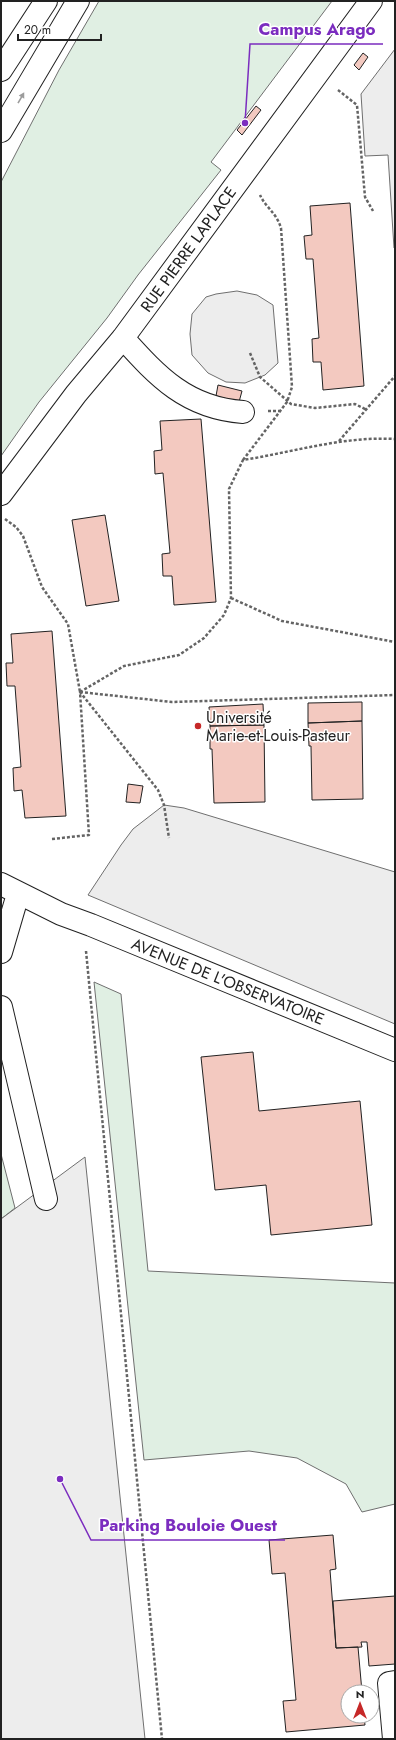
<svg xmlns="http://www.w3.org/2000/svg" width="396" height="1740" font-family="Jost,sans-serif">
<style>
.green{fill:#e0efe3;stroke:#6f6f6f}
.parking{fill:#ededed;stroke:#6f6f6f}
.building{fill:#f3c9c0;stroke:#222}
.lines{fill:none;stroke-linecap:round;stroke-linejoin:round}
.minor-casing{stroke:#222;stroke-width:24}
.highway-casing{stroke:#222;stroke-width:24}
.path{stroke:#646464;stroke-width:2.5;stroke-dasharray:3 2;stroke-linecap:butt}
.minor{stroke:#fff;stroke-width:22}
.highway{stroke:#fff;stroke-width:22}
.oneway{fill:#9c9c9c}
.poi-dot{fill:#c62828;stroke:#fff;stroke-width:1.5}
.labels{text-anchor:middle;stroke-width:3;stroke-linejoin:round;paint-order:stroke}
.street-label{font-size:16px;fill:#222;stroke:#fff}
.poi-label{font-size:16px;fill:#222;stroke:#fff;text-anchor:start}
.leader{fill:none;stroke:#7b2cbf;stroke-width:1.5}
.callout-dot{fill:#7b2cbf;stroke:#fff;stroke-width:1.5}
.callout-label{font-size:17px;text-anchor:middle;font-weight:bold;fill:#7b2cbf;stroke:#fff;stroke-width:3;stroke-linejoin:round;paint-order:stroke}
</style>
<rect width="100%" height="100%" fill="#fff"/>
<path class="green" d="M 99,1 L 332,1 L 211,162 L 221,170 L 138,275 L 107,318 L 39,402 L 1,456 L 1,182 L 59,70 Z
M 94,982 L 121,994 L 148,1271 L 395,1283 L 395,1504 L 362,1512 L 346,1484 L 297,1458 L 249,1451 L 144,1460 Z
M 1,1154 L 15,1208 L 1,1219 Z"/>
<path class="parking" d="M 395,49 L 395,248 L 394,248 L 388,155 L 365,156 L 361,94 Z
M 237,291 L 257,295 L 273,305 L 278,363 L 265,375 L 245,383 L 226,382 L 208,373 L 192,355 L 190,334 L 192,314 L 206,297 L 216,294 Z
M 164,805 L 184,808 L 395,872 L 395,1024 L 88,895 L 121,845 L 133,829 Z
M 85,1157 L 145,1739 L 1,1739 L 1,1219 Z"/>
<path class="building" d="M 363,53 L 368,57 L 359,70 L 354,65 Z
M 256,106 L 261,110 L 242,135 L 237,130 Z
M 350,203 L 364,386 L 323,390 L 321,362 L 313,362 L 312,339 L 319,338 L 313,259 L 306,259 L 304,236 L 312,235 L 310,206 Z
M 218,385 L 242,391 L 239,402 L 216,396 Z
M 201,419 L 216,602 L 174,605 L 172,576 L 163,576 L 162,554 L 170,553 L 163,473 L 155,474 L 154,451 L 162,450 L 160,421 Z
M 105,515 L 119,601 L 86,606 L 72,520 Z
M 52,631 L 66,816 L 25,818 L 22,790 L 14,791 L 13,768 L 21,767 L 15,686 L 7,686 L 6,663 L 13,663 L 11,634 Z
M 362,702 L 362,721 L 308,723 L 308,703 Z
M 263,704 L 264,725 L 210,726 L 209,707 Z
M 362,721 L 363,799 L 312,800 L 311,746 L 309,746 L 308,723 Z
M 264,725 L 265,802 L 214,803 L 212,749 L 210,749 L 210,726 Z
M 128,784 L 143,786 L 140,803 L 126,802 Z
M 253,1052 L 259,1111 L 360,1101 L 372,1225 L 271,1235 L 266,1185 L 215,1190 L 201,1057 Z
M 333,1535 L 336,1569 L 330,1570 L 336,1648 L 358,1647 L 362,1692 L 348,1692 L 348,1716 L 364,1716 L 365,1725 L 286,1732 L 283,1701 L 296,1700 L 285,1573 L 272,1574 L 269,1540 Z
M 395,1596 L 395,1664 L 369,1666 L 367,1642 L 361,1642 L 362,1647 L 336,1648 L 333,1601 Z"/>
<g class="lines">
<g class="minor-casing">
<path id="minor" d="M 123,338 C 158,377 187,408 243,412
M 1,494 L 76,394 L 123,338 L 371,1
M 1,884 L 61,914 L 91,925 L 395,1050
M 1,952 L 18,894
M 1,1007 L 46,1199
M 394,1739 L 389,1683 L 395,1682"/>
</g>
<g class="highway-casing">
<path id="highway" d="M 1,70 L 46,1
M 1,131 L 78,1"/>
</g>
<path class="path" d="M 338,90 L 357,105 L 365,197 L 373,211
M 250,353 L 260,377 L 291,404 L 315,408 L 355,404 L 367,410
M 268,411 L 280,411
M 339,441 L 395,376
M 243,460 L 287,402 L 292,387 L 281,228 C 276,212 266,208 260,195
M 5,519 L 16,527 L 23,536 L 42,587 L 68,624 L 80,692
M 231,598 L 282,621 L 395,642
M 80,692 L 124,666 L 179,655 L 204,638 L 224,615 L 231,598 L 229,489 L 243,460 C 294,452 343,436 395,439
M 80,692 L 172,702 L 395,695
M 52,839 L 89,835 L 80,692 L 158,790 L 164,805 L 169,838
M 86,951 L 162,1739"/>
<use href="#minor" class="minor"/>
<use href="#highway" class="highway"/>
</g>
<defs><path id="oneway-solid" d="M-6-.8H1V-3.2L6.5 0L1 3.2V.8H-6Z"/></defs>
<use class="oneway" href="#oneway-solid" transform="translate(21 98) rotate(-60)"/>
<circle class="poi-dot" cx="198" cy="726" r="4"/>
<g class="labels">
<g class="street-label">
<text transform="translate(188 249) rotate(-54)" y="6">RUE PIERRE LAPLACE</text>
<text transform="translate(228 981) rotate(22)" y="6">AVENUE DE L'OBSERVATOIRE</text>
</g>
<g class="poi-label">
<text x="206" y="723">Université<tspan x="206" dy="18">Marie-et-Louis-Pasteur</tspan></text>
</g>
</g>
<path class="leader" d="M245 123L250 44H383M60 1479L91 1540H285"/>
<g class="callout-dot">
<circle cx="245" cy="123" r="4"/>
<circle cx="60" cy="1479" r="4"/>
</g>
<g class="callout-label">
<text x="317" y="35">Campus Arago</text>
<text x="188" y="1531">Parking Bouloie Ouest</text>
</g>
<rect width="396" height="1740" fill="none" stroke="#222222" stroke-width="4"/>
<g transform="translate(360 1704)"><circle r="19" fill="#ffffff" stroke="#a7a7a7"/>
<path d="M0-3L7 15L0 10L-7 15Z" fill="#c62828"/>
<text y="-6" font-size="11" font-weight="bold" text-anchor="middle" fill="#222222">N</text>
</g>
<path d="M18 34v6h83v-6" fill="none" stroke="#222222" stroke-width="2"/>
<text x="24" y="34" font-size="12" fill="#222222" stroke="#ffffff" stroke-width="3" paint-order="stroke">20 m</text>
</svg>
